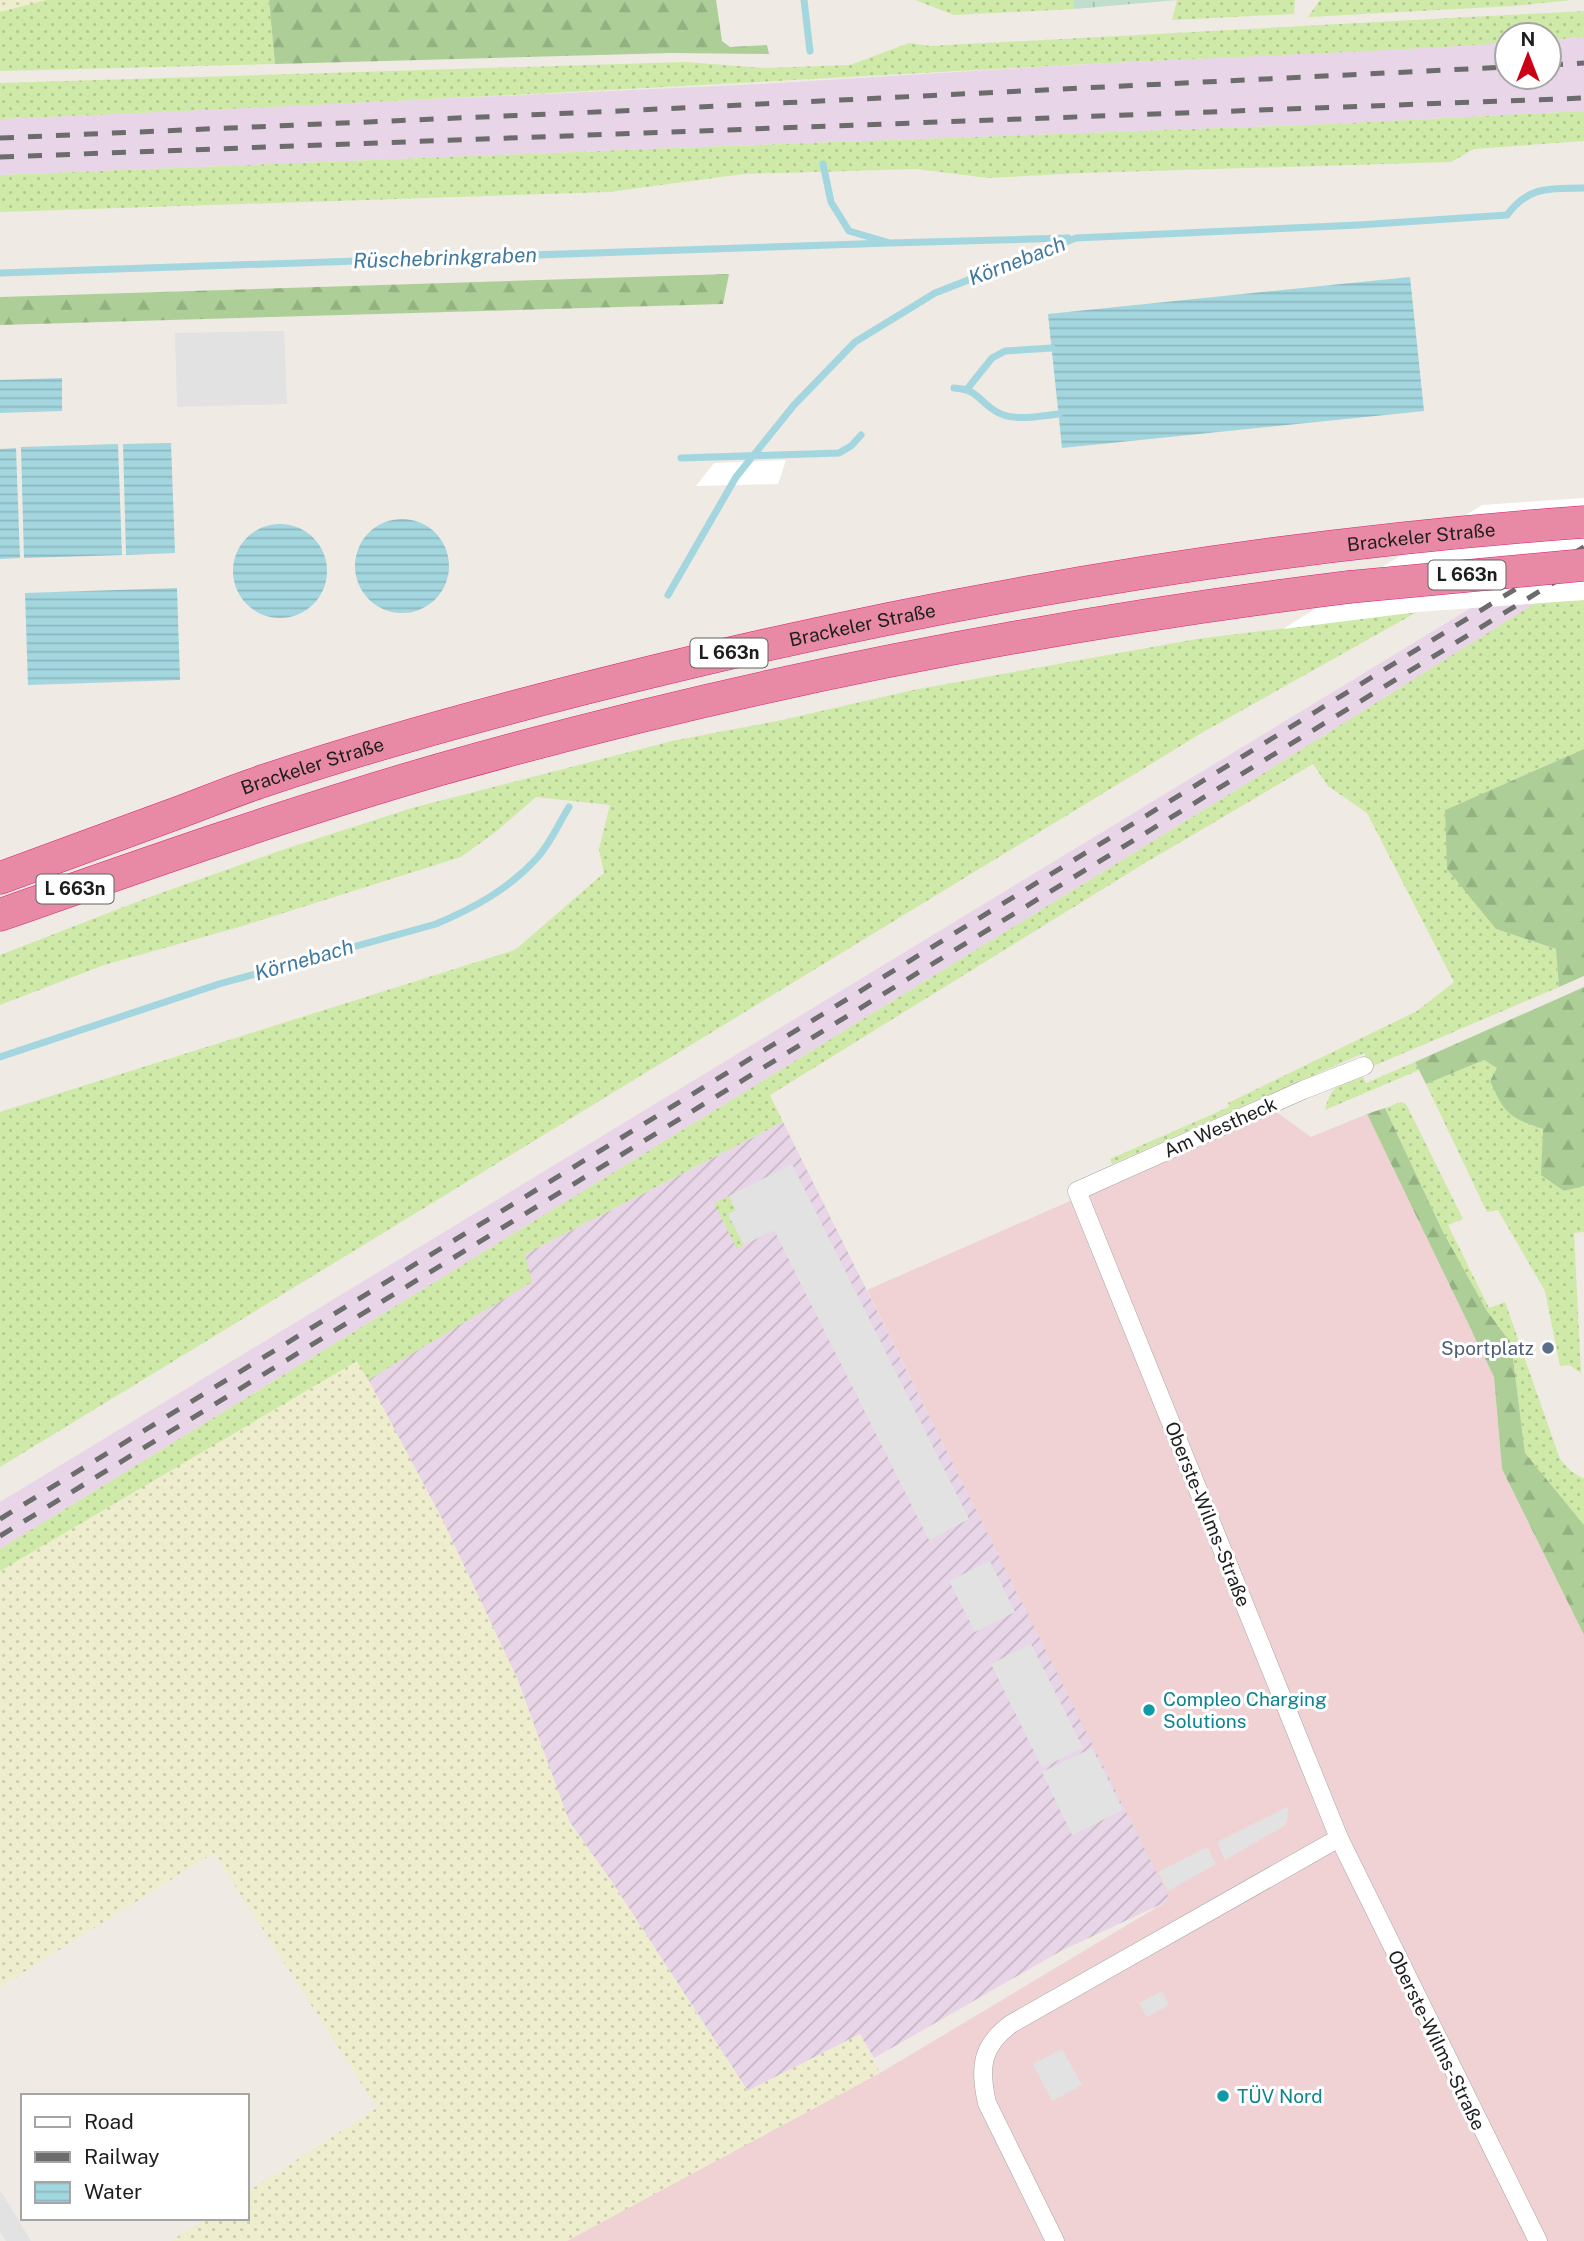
<svg xmlns="http://www.w3.org/2000/svg" width="1584" height="2241" font-family="'Public Sans',sans-serif">
<style>
.commercial{fill:#f0d2d4}
.industrial{fill:url(#industrial-furrows)}
.railway{fill:#e8d5e7}
.farmland{fill:url(#farmland-dots)}
.grass{fill:url(#grass-dots)}
.forest{fill:url(#forest-firs)}
.wetland{fill:url(#wetland-marsh)}
.parking{fill:#e2e2e2}
.water{fill:url(#water-rules)}
.pier{fill:#fff}
.lines{fill:none;stroke-linecap:round;stroke-linejoin:round}
.stream{stroke:#a3d6de;stroke-width:7}
.street-casing{stroke:#a5a5a5;stroke-width:19}
.highway-casing{stroke:#dd2174;stroke-width:33}
.street{stroke:#fff;stroke-width:18}
.highway{stroke:#e889a5;stroke-width:32}
.rail{stroke:#6c6c6c;stroke-width:5;stroke-dasharray:14 14;stroke-linecap:butt}
.highway-bridge-casing{stroke:#dd2174;stroke-width:33;stroke-linecap:butt}
.highway-bridge{stroke:#e889a5;stroke-width:32}
.service-dot{fill:#5c6f8a;stroke:#fff;stroke-width:2.5}
.culture-dot{fill:#0f9aa8;stroke:#fff;stroke-width:2.5}
.labels{text-anchor:middle;stroke-width:6;stroke-linejoin:round;paint-order:stroke}
.shield{fill:#fff;stroke:#626262;stroke-width:2}
.shield-label{font-size:18px;font-weight:bold;fill:#1e1e1e}
.street-label{font-size:19px;fill:#1e1e1e;stroke:#fff}
.service-label{font-size:19px;fill:#4e5e75;stroke:#fff;text-anchor:end}
.culture-label{font-size:19px;fill:#0d838f;stroke:#fff;text-anchor:start}
.water-label{font-size:21px;font-style:italic;fill:#427a9f;stroke:#fff}
</style>
<defs>
<pattern id="industrial-furrows" width="10" height="10" patternUnits="userSpaceOnUse" patternTransform="scale(1.75)"><rect width="10" height="10" fill="#e8d5e7"/><path d="M-1 1l2-2M0 10L10 0M9 11l2-2" fill="none" stroke="#c7b6c6"/></pattern>
<pattern id="farmland-dots" width="8" height="8" patternUnits="userSpaceOnUse" patternTransform="scale(1.75)"><rect width="8" height="8" fill="#eeedce"/><path d="M2 2h.1M6 6h.1" fill="none" stroke="#cccbb0" stroke-width="1.8" stroke-linecap="round"/></pattern>
<pattern id="grass-dots" width="8" height="8" patternUnits="userSpaceOnUse" patternTransform="scale(1.75)"><rect width="8" height="8" fill="#cfeaa8"/><path d="M2 2h.1M6 6h.1" fill="none" stroke="#b1c890" stroke-width="1.8" stroke-linecap="round"/></pattern>
<pattern id="forest-firs" width="22" height="20" patternUnits="userSpaceOnUse" patternTransform="scale(1.75)"><rect width="22" height="20" fill="#adcf97"/><path d="M5 1l3.5 6h-7zM16 11l3.5 6h-7z" fill="#94b182"/></pattern>
<pattern id="wetland-marsh" width="20" height="14" patternUnits="userSpaceOnUse" patternTransform="scale(1.75)"><rect width="20" height="14" fill="#c0ddcd"/><path d="M1 5h8M5 5V1M11 12h8M15 12V8" fill="none" stroke="#a5bdb0"/></pattern>
<pattern id="water-rules" width="6" height="5" patternUnits="userSpaceOnUse" patternTransform="scale(1.75)"><rect width="6" height="5" fill="#a3d6de"/><path d="M0 2.5h6" fill="none" stroke="#8cb7be"/></pattern>
</defs>
<rect width="100%" height="100%" fill="#efeae3"/>
<path class="commercial" d="M 1275,1111 L 1311,1137 L 1367,1114 L 1494,1377 L 1502,1469 L 1584,1635 L 1584,2241 L 566,2241 L 880,2073 L 1169,1900 L 867,1290 Z"/>
<path class="industrial" d="M 783,1122 L 1170,1900 L 1061,1951 L 874,2058 L 860,2034 L 748,2091 L 612,1882 L 569,1821 L 517,1678 L 442,1519 L 368,1380 L 525,1254 Z"/>
<path class="railway" d="M 1584,37 L 1584,111 L 1332,124 L 699,147 L 0,175 L 0,119 L 761,84 L 1071,65 L 1507,43 L 1507,77 L 1549,77 L 1549,40 Z
M 1584,537 L 1584,573 L 1259,776 L 0,1549 L 0,1502 L 1453,619 Z"/>
<path class="farmland" d="M 0,0 L 46,0 L 0,12 Z
M 358,1360 L 442,1519 L 517,1678 L 569,1821 L 612,1882 L 747,2091 L 860,2034 L 880,2073 L 567,2241 L 171,2241 L 206,2218 L 247,2218 L 247,2192 L 377,2108 L 214,1853 L 0,1987 L 0,1571 Z"/>
<path class="grass" d="M 46,0 L 269,0 L 275,64 L 0,71 L 0,12 Z
M 915,0 L 1073,0 L 1074,9 L 954,15 Z
M 1177,0 L 1295,0 L 1294,14 L 1172,20 Z
M 1320,0 L 1572,0 L 1513,6 L 1308,17 Z
M 1584,11 L 1584,37 L 1549,40 L 1549,35 L 1507,35 L 1507,43 C 1361,53 1214,57 1068,65 C 712,85 356,104 0,119 L 0,83 L 685,62 L 764,68 L 850,65 L 909,43 L 930,46 Z
M 1584,111 L 1584,141 L 1474,149 L 1451,162 L 1081,173 L 988,178 L 917,169 L 744,174 L 608,192 L 0,212 L 0,175 L 699,147 L 1332,124 Z
M 1584,600 L 1584,749 L 1445,810 L 1496,929 L 1556,949 L 1559,987 L 1371,1067 L 1364,1053 L 1112,1164 L 1110,1159 L 1229,1107 L 1228,1103 L 1417,1011 L 1454,982 L 1367,813 L 1328,786 L 1313,764 L 1145,863 L 770,1095 L 783,1122 L 525,1254 L 532,1282 L 368,1380 L 357,1361 L 0,1571 L 0,1549 L 1259,776 L 1537,602 Z
M 1417,612 L 1205,731 L 0,1467 L 0,1112 L 515,950 L 604,873 L 599,849 L 610,805 L 536,797 L 498,830 L 461,857 L 239,927 L 104,965 L 0,1005 L 0,955 L 147,898 L 285,849 L 412,808 L 672,741 L 782,720 L 913,690 L 1197,639 Z
M 1484,1060 L 1498,1068 L 1490,1081 L 1526,1123 L 1543,1129 L 1564,1191 L 1584,1186 L 1584,1232 L 1574,1233 L 1581,1373 L 1569,1365 L 1560,1366 L 1545,1291 L 1498,1210 L 1487,1212 L 1426,1084 Z
M 1415,1062 L 1419,1070 L 1325,1110 C 1331,1085 1339,1084 1362,1075 L 1366,1083 Z
M 1401,1102 L 1406,1104 L 1463,1219 L 1448,1225 L 1489,1308 L 1505,1302 L 1560,1459 L 1571,1471 L 1584,1479 L 1584,1525 L 1525,1453 L 1511,1343 L 1487,1311 L 1443,1232 L 1385,1108 Z
M 729,1196 L 736,1210 L 728,1215 L 744,1245 L 737,1249 L 714,1203 Z"/>
<path class="forest" d="M 269,0 L 716,0 L 722,41 L 730,47 L 767,45 L 769,54 L 671,53 L 275,64 Z
M 729,274 L 723,304 L 0,325 L 0,297 Z
M 1584,749 L 1584,976 L 1559,987 L 1556,949 L 1496,929 L 1447,869 L 1445,810 Z
M 1584,987 L 1584,1186 L 1564,1191 L 1541,1175 L 1543,1129 C 1508,1117 1505,1114 1490,1081 L 1497,1068 L 1484,1060 L 1426,1084 L 1415,1062 Z
M 1385,1108 L 1443,1232 L 1487,1311 L 1511,1343 L 1525,1453 L 1584,1525 L 1584,1635 L 1502,1469 L 1494,1377 L 1367,1114 Z"/>
<path class="wetland" d="M 1073,0 L 1177,0 L 1074,9 Z"/>
<path class="parking" d="M 284,331 L 287,404 L 177,407 L 175,333 Z
M 792,1164 L 969,1519 L 929,1540 L 774,1230 L 744,1245 L 728,1214 L 736,1210 L 729,1196 Z
M 990,1561 L 1015,1612 L 975,1632 L 949,1581 Z
M 1031,1644 L 1083,1748 L 1042,1768 L 991,1664 Z
M 1092,1748 L 1123,1810 L 1072,1835 L 1042,1772 Z
M 1289,1806 L 1286,1825 L 1225,1860 L 1217,1842 Z
M 1207,1847 L 1216,1864 L 1168,1891 L 1158,1872 Z
M 1162,1991 L 1169,2005 L 1147,2017 L 1139,2003 Z
M 1062,2049 L 1082,2085 L 1052,2101 L 1033,2064 Z
M 0,2190 L 31,2241 L 6,2241 L 0,2231 Z"/>
<path class="water" d="M 1410,277 L 1424,411 L 1062,448 L 1048,314 Z
M 62,378 L 62,411 L 0,413 L 0,380 Z
M 171,443 L 175,553 L 126,555 L 123,444 Z
M 118,444 L 122,555 L 24,558 L 21,447 Z
M 16,448 L 20,558 L 0,559 L 0,449 Z
M355 566a47 47 0 1 1 94 0a47 47 0 1 1-94 0Z
M233 571a47 47 0 1 1 94 0a47 47 0 1 1-94 0Z
M 177,588 L 180,680 L 28,685 L 25,593 Z"/>
<path class="pier" d="M 786,460 L 778,484 L 696,486 L 714,463 Z
M 1584,498 L 1584,600 L 1417,612 L 1283,629 L 1482,505 Z"/>
<g class="lines">
<path class="stream" d="M 804,0 L 810,51
M 823,164 L 831,202 L 849,231 L 890,243 L 1068,238
M 0,273 L 890,243
M 954,388 C 978,389 979,402 997,412 C 1014,422 1040,416 1059,414
M 968,388 L 992,358 L 1005,351 L 1052,348
M 681,458 L 839,453 L 851,446 L 861,435
M 668,595 L 736,477 L 794,405 L 855,342 L 935,293 L 1076,238 L 1359,225 L 1507,215 C 1530,185 1549,189 1584,188
M 0,1057 L 219,984 L 436,924 C 474,908 509,889 537,858 C 550,844 559,823 569,807"/>
<g class="street-casing">
<path id="street" d="M 1339,1838 L 1077,1191 L 1303,1090 L 1364,1066
M 1055,2241 L 987,2103 C 979,2068 981,2046 1011,2024 L 1339,1838 L 1538,2241"/>
</g>
<g class="highway-casing">
<g id="highway">
<path id="s1" d="M 0,878 C 56,857 113,837 169,816 C 202,804 235,790 269,779 C 398,736 531,701 663,669 C 965,596 1274,544 1584,522"/>
<path d="M 0,915 C 145,864 290,813 438,770 C 737,685 1042,625 1349,587"/>
</g>
</g>
<use href="#street" class="street"/>
<use href="#highway" class="highway"/>
<path class="rail" d="M 1549,65 L 1584,63
M 0,138 L 619,111 L 1507,67
M 0,157 L 1584,98
M 0,1519 L 1584,547
M 0,1536 L 1584,564"/>
<g class="highway-bridge-casing">
<path id="highway-bridge" d="M 1349,587 L 1584,565"/>
</g>
<use href="#highway-bridge" class="highway-bridge"/>
</g>
<circle class="service-dot" cx="1548" cy="1348" r="7"/>
<g class="culture-dot">
<circle cx="1149" cy="1710" r="7"/>
<circle cx="1223" cy="2096" r="7"/>
</g>
<g class="labels">
<g class="shield">
<rect x="1428.5" y="560.5" width="77" height="29" rx="5"/>
<rect x="690.5" y="638.5" width="77" height="29" rx="5"/>
<rect x="36.5" y="874.5" width="77" height="29" rx="5"/>
</g>
<g class="shield-label">
<text x="1467" y="581">L 663n</text>
<text x="729" y="659">L 663n</text>
<text x="75" y="895">L 663n</text>
</g>
<g class="street-label">
<text dy="7" stroke="none"><textPath href="#s1" startOffset="1466">Brackeler Straße</textPath></text>
<text dy="7" stroke="none"><textPath href="#s1" startOffset="900">Brackeler Straße</textPath></text>
<text dy="7" stroke="none"><textPath href="#s1" startOffset="332">Brackeler Straße</textPath></text>
<text transform="translate(1220 1127) rotate(-24)" y="7">Am Westheck</text>
<text transform="translate(1208 1514) rotate(68)" y="7">Oberste-Wilms-Straße</text>
<text transform="translate(1437 2040) rotate(64)" y="7">Oberste-Wilms-Straße</text>
</g>
<g class="service-label">
<text x="1534" y="1355">Sportplatz</text>
</g>
<g class="culture-label">
<text x="1163" y="1706">Compleo Charging<tspan x="1163" dy="22">Solutions</tspan></text>
<text x="1237" y="2103">TÜV Nord</text>
</g>
<g class="water-label">
<text transform="translate(445 258) rotate(-2)" y="7">Rüschebrinkgraben</text>
<text transform="translate(1017 261) rotate(-21)" y="7">Körnebach</text>
<text transform="translate(304 960) rotate(-16)" y="7">Körnebach</text>
</g>
</g>
<rect x="21" y="2094" width="228" height="126" fill="#ffffff" stroke="#a5a5a5" stroke-width="2"/>
<rect x="35" y="2117" width="35" height="10" fill="#ffffff" stroke="#a5a5a5" stroke-width="2"/>
<text x="84" y="2129" font-size="21" fill="#1e1e1e">Road</text>
<rect x="35" y="2152" width="35" height="10" fill="#6c6c6c" stroke="#a5a5a5" stroke-width="2"/>
<text x="84" y="2164" font-size="21" fill="#1e1e1e">Railway</text>
<rect x="35" y="2182" width="35" height="21" fill="url(#water-rules)" stroke="#a5a5a5" stroke-width="2"/>
<text x="84" y="2199" font-size="21" fill="#1e1e1e">Water</text>
<g transform="translate(1528 56)"><circle r="33" fill="#ffffff" stroke="#a5a5a5" stroke-width="2"/>
<path d="M0-5L12 26L0 18L-12 26Z" fill="#cb0015"/>
<text y="-10" font-size="19" font-weight="bold" text-anchor="middle" fill="#1e1e1e">N</text>
</g>
</svg>
